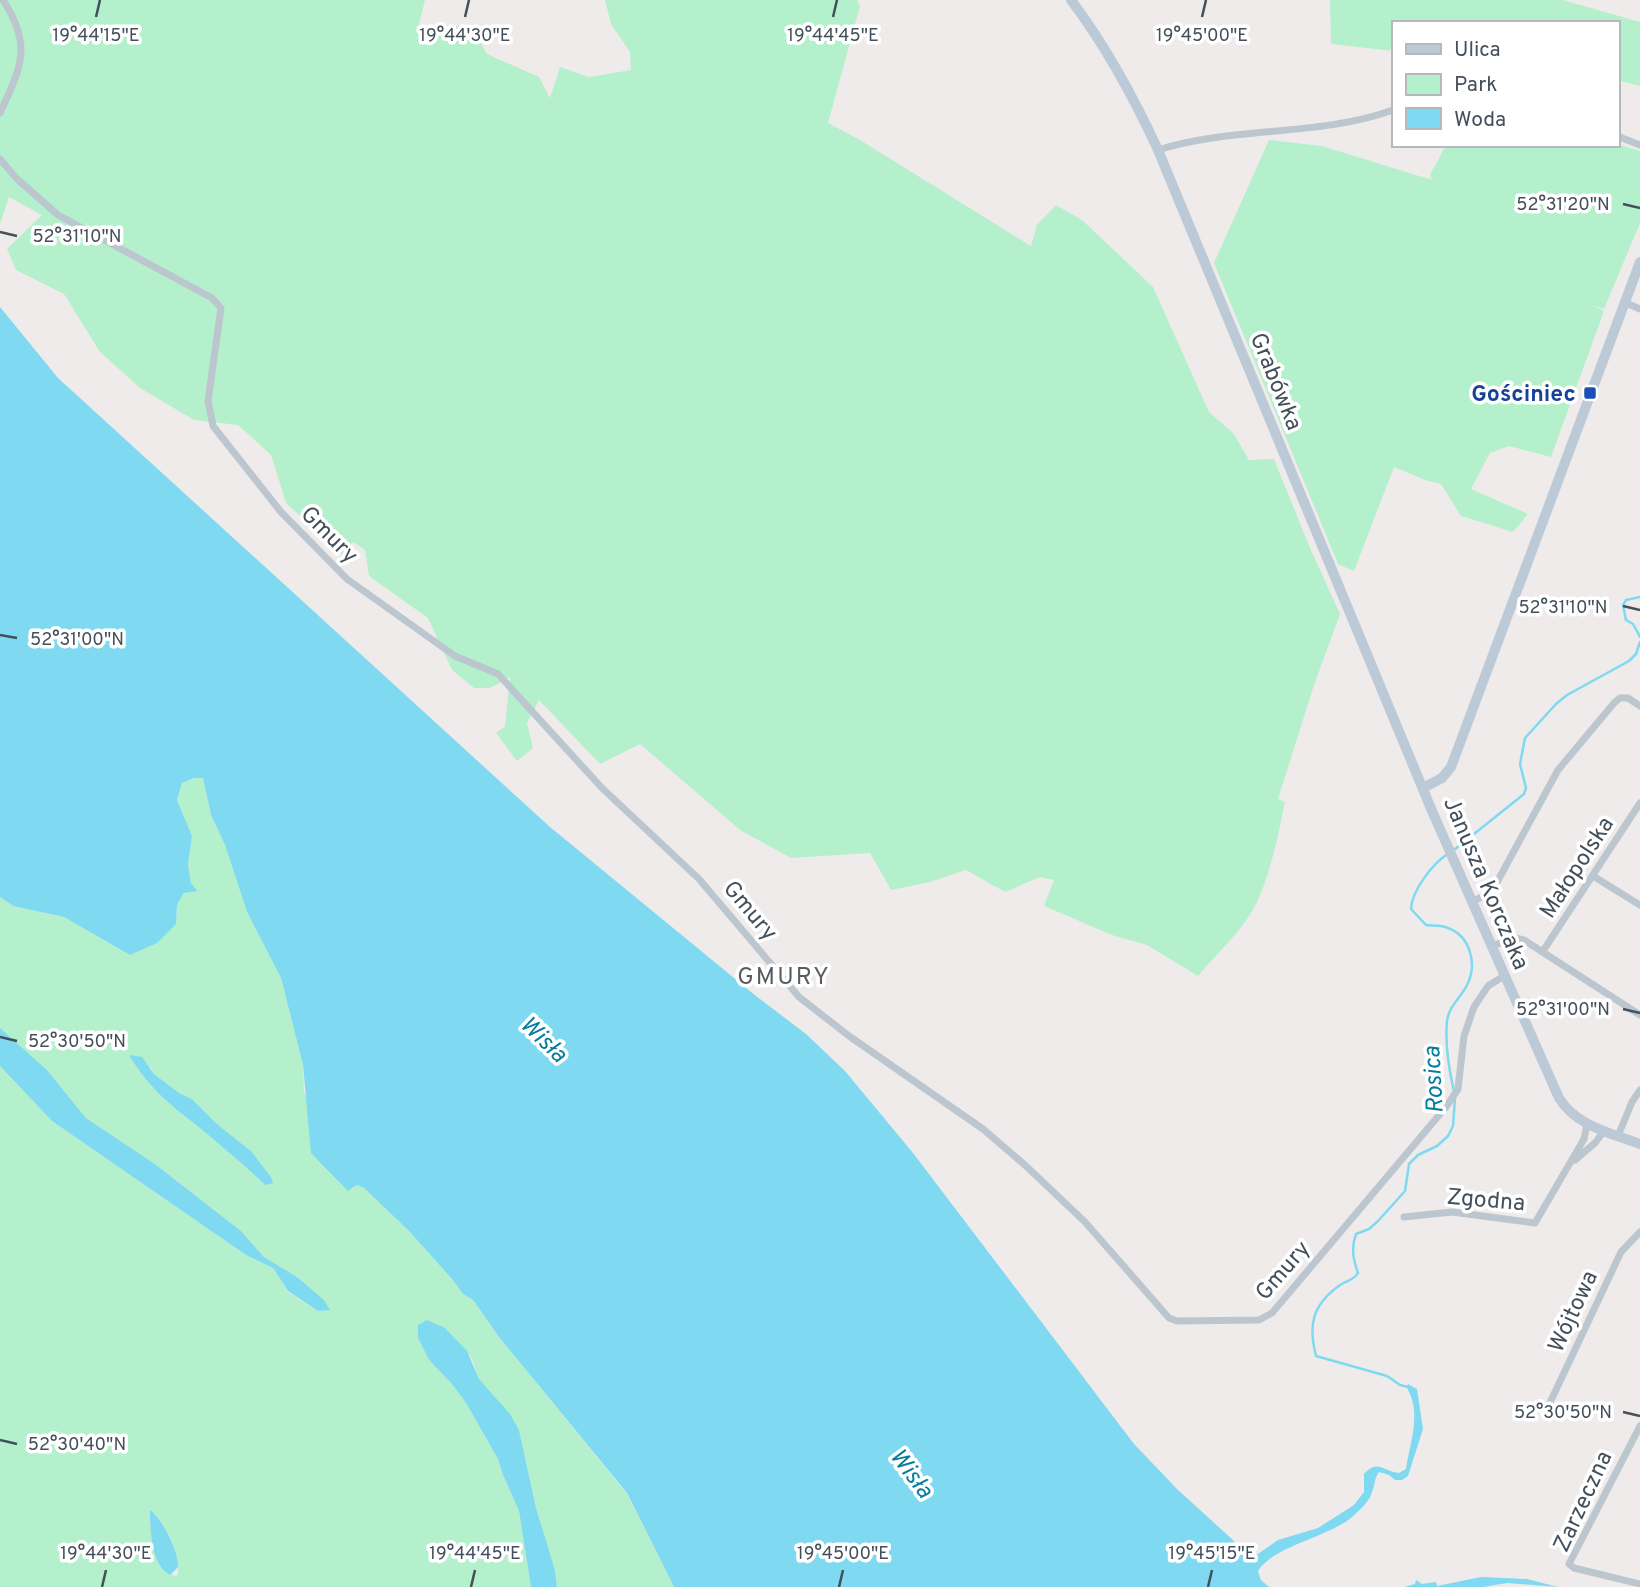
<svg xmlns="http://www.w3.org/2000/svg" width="1640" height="1587" font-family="Overpass,sans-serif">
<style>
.green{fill:#b5f0cc;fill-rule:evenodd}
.water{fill:#7fd9f0}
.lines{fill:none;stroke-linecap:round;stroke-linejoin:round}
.stream{stroke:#7fd9f0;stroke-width:2.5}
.street{stroke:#bbc6cf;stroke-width:7}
.secondary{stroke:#bcc9d6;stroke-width:10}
.ticks{fill:none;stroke:#434f5a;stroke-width:2.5}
.transit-dot{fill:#1a4fb4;stroke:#fff;stroke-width:2.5}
.labels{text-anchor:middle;stroke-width:7;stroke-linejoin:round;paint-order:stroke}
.street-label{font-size:23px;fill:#434f5a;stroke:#fff}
.transit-label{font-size:23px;font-weight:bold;fill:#164399;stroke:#fff;text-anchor:end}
.neighbourhood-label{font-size:24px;letter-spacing:2px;fill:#585c61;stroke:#fff}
.water-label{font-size:24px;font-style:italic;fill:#057d9c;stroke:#fff}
.ticks-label{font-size:18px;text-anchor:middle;fill:#434f5a;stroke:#fff;stroke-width:7;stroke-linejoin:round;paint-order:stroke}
</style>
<rect width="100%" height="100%" fill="#efebeb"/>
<path class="green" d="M 0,0 L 425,0 L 417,33 L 470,24 L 487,54 L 539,77 L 550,98 L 560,67 L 589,77 L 631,70 L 630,52 L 611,24 L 605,0 L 857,0 L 860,6 L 828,123 L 860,140 L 1031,246 L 1037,225 L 1056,205 L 1082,220 L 1153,287 L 1209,412 L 1234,434 L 1249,460 L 1274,459 L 1310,548 L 1340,614 L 1314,685 L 1278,799 L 1285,802 C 1278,836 1269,883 1251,913 C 1238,934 1214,957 1198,976 L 1147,945 L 1112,935 L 1044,906 L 1054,880 L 1040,877 L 1005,892 L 966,870 L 930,882 L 891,890 L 870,853 L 791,858 L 740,830 L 640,744 L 600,764 L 539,700 L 527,723 L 533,748 L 517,761 L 496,733 L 505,726 L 510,677 L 490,688 L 474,688 L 452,670 L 428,618 L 369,576 L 365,550 L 353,542 L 342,555 L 286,503 L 271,455 L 238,425 L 194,420 L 140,388 L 100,352 L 64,294 L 16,270 L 7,249 L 42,215 L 9,197 L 0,224 Z
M 1330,0 L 1563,0 L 1640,22 L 1640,86 L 1617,80 L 1617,23 L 1393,23 L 1393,51 L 1331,44 Z
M 1269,140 L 1322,146 L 1432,180 L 1430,175 L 1446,145 L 1617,144 L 1640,151 L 1640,223 L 1604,309 L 1590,305 L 1604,311 L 1551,457 L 1509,446 L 1490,453 L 1471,489 L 1528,514 L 1513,532 L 1461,516 L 1441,484 L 1428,481 L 1394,467 L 1354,571 L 1338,564 L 1214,263 Z
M 194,778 L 203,778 L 211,815 L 225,845 L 247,912 L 281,978 L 303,1065 L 304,1092 L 351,1190 L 357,1185 L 364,1188 L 409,1231 L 452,1279 L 463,1294 L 473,1300 L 499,1337 L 627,1494 L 674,1587 L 557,1587 L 555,1570 L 536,1508 L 519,1430 L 500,1403 L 479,1379 L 471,1357 L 451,1334 L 418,1325 L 418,1338 L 429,1360 L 452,1384 L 466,1403 L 498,1459 L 503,1475 L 519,1511 L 531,1587 L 0,1587 L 0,1066 L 52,1121 L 246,1255 L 273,1268 L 288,1292 L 318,1311 L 297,1277 L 264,1257 L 241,1231 L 155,1164 L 86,1118 L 47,1070 L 0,1028 L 0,897 L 13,906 L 64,917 L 130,955 L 176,924 L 177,905 L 191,883 L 188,864 L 192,836 L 177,800 L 182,783 ZM 130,1055 L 151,1068 L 154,1074 L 179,1093 L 192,1099 L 217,1124 L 252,1152 L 271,1177 L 265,1185 C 247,1169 230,1152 211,1137 C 175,1108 155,1096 130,1055 ZM 150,1511 C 165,1519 183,1561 177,1576 C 152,1573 150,1530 150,1511 Z"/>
<path class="water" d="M 0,307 L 58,378 L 550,827 L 756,996 L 806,1034 L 845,1071 L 913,1153 L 1134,1444 L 1178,1490 L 1233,1540 L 1244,1556 L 1252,1558 L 1278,1540 L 1318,1528 L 1354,1505 L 1364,1492 L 1364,1474 C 1378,1459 1382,1471 1399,1473 L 1406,1469 C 1410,1442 1422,1413 1407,1388 L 1408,1384 L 1417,1389 L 1423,1429 L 1408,1476 L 1402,1480 L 1395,1480 L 1389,1475 L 1379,1472 C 1374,1479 1375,1485 1372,1492 C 1370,1501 1359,1511 1352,1517 C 1329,1537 1273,1546 1258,1571 L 1261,1580 L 1269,1587 L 674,1587 L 627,1493 L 499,1337 L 473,1300 L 463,1294 L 452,1279 L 409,1231 L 364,1188 L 357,1185 L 348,1191 L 311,1153 L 303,1065 L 281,978 L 247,912 L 225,845 L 211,815 L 203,778 L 194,778 L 182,783 L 177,800 L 192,836 L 188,864 L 191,883 L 197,891 L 184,893 L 177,905 L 176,924 L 157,943 L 130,955 L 64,917 L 13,906 L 0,897 Z
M 0,1028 L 47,1070 L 86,1118 L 155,1164 L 241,1231 L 264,1257 L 297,1277 L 324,1300 L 330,1310 L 318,1311 L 288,1291 L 273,1268 L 246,1255 L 52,1121 L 0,1066 Z
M 129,1055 L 142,1057 L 154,1074 L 179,1093 L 192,1099 L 217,1124 L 252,1152 L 271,1177 L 273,1183 L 265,1185 C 248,1169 230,1153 212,1138 C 176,1108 155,1097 129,1055 Z
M 427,1320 L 445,1328 L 467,1351 L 479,1379 L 510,1414 L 519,1430 L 536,1508 L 555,1570 L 557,1587 L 531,1587 L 519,1511 L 503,1475 L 498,1459 L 466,1403 L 452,1384 L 429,1360 L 418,1338 L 418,1325 Z
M 150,1510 C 162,1518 179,1552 178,1567 L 170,1575 C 151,1565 150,1529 150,1510 Z
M 1481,1577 L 1527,1579 L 1558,1587 L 1507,1583 L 1483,1587 L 1404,1587 L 1415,1584 L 1416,1580 L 1422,1584 L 1436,1582 L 1437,1586 Z"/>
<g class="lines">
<path class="stream" d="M 1640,597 L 1626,600 L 1623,605 L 1626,620 L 1633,624 L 1640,637
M 1454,850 L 1524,794 L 1526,788 L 1520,764 L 1525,738 L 1556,704 L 1567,695 L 1629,661 L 1636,654 L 1640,642
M 1449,853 C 1433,863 1412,890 1411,909 L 1426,925 C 1433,926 1441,925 1448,928 C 1470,936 1477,963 1468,983 C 1462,997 1449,1005 1447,1021 C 1445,1043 1449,1070 1454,1091
M 1408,1387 L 1400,1385 L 1387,1376 L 1316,1356 C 1308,1325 1312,1305 1340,1285 C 1346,1281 1354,1280 1358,1273 C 1353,1259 1351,1248 1356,1234 L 1369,1229 L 1378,1221 L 1405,1191 L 1409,1164 L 1418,1155 L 1437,1146 L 1448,1136 L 1453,1126 L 1455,1098"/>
<path class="street" d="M 0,113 C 21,67 33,46 3,0
M 1617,136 L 1640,145
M 1158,150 C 1234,126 1318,137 1393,110
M 0,159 L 17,179 L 58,215 L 212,298 L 221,308 L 208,401 L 213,426 L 281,512 L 347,579 L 455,656 L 498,674 L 602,788 L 699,879 L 799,997 L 849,1036 L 983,1129 L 1026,1166 L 1085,1222 L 1169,1318 L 1177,1321 L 1259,1320 L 1272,1313 L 1446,1107 L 1458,1089 L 1464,1036 L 1474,1007 L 1488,986 L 1504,976
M 1624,302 L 1640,309
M 1593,876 L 1640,905
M 1472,901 L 1485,896 L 1496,884 L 1558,770 L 1614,703 L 1620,698 L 1628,698 L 1640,706
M 1492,946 L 1515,938 L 1524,940 L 1640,1015
M 1543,951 L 1640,803
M 1618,1136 L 1632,1102 L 1640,1090
M 1575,1160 L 1595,1143 L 1604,1131
M 1404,1217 L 1452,1212 L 1535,1223 L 1584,1139 L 1587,1124
M 1546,1411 L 1621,1252 L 1640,1232
M 1640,1426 L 1569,1564 L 1574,1568 L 1640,1584"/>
<path class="secondary" d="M 1071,0 C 1105,45 1134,98 1158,150 L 1432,811 L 1559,1098 C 1576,1126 1611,1133 1640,1144
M 1423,788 L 1442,778 L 1451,767 L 1640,262"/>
</g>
<path class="ticks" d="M 96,17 L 100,0M 465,17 L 469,0M 833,17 L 837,0M 1202,17 L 1206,0M 1623,204 L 1640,208M 0,232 L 17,236M 1623,606 L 1640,610M 0,635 L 17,638M 1623,1009 L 1640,1013M 0,1037 L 17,1041M 1623,1412 L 1640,1416M 0,1440 L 17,1444M 102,1587 L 106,1570M 471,1587 L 475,1570M 839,1587 L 843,1570M 1208,1587 L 1212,1570"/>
<rect class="transit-dot" x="1583" y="386" width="14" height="14" rx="3.5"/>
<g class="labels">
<g class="street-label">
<text transform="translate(1277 381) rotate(68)" y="8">Grabówka</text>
<text transform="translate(330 534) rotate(45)" y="8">Gmury</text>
<text transform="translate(1576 867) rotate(-57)" y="8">Małopolska</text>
<text transform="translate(1487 883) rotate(67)" y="8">Janusza Korczaka</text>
<text transform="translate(751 910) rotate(50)" y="8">Gmury</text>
<text transform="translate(1486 1199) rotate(5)" y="8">Zgodna</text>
<text transform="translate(1282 1270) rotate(-49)" y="8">Gmury</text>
<text transform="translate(1572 1311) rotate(-65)" y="8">Wójtowa</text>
<text transform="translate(1582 1501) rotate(-65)" y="8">Zarzeczna</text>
</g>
<g class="transit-label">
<text x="1576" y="401">Gościniec</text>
</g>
<g class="neighbourhood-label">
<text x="784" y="984">GMURY</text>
</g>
<g class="water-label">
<text transform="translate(544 1039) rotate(44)" y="8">Wisła</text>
<text transform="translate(1433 1080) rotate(-93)" y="8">Rosica</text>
<text transform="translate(912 1473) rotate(53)" y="8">Wisła</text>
</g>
</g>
<g class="ticks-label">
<text x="96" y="41">19°44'15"E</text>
<text x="465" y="41">19°44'30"E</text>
<text x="833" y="41">19°44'45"E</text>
<text x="1202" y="41">19°45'00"E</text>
<text x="1563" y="210">52°31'20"N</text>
<text x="77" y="242">52°31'10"N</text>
<text x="1563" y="613">52°31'10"N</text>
<text x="77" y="645">52°31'00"N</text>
<text x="1563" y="1015">52°31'00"N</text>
<text x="77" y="1047">52°30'50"N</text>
<text x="1563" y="1418">52°30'50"N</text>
<text x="77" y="1450">52°30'40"N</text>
<text x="106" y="1559">19°44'30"E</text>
<text x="475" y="1559">19°44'45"E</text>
<text x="843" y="1559">19°45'00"E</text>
<text x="1212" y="1559">19°45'15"E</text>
</g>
<rect x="1392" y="21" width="228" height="126" fill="#ffffff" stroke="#b4b9bd" stroke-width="2"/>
<rect x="1406" y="44" width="35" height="10" fill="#bcc9d6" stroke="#b4b9bd" stroke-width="2"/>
<text x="1454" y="56" font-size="21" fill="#434f5a">Ulica</text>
<rect x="1406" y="74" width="35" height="21" fill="#b5f0cc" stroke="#b4b9bd" stroke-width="2"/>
<text x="1454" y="91" font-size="21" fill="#434f5a">Park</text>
<rect x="1406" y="108" width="35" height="21" fill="#7fd9f0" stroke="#b4b9bd" stroke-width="2"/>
<text x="1454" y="126" font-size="21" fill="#434f5a">Woda</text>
</svg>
